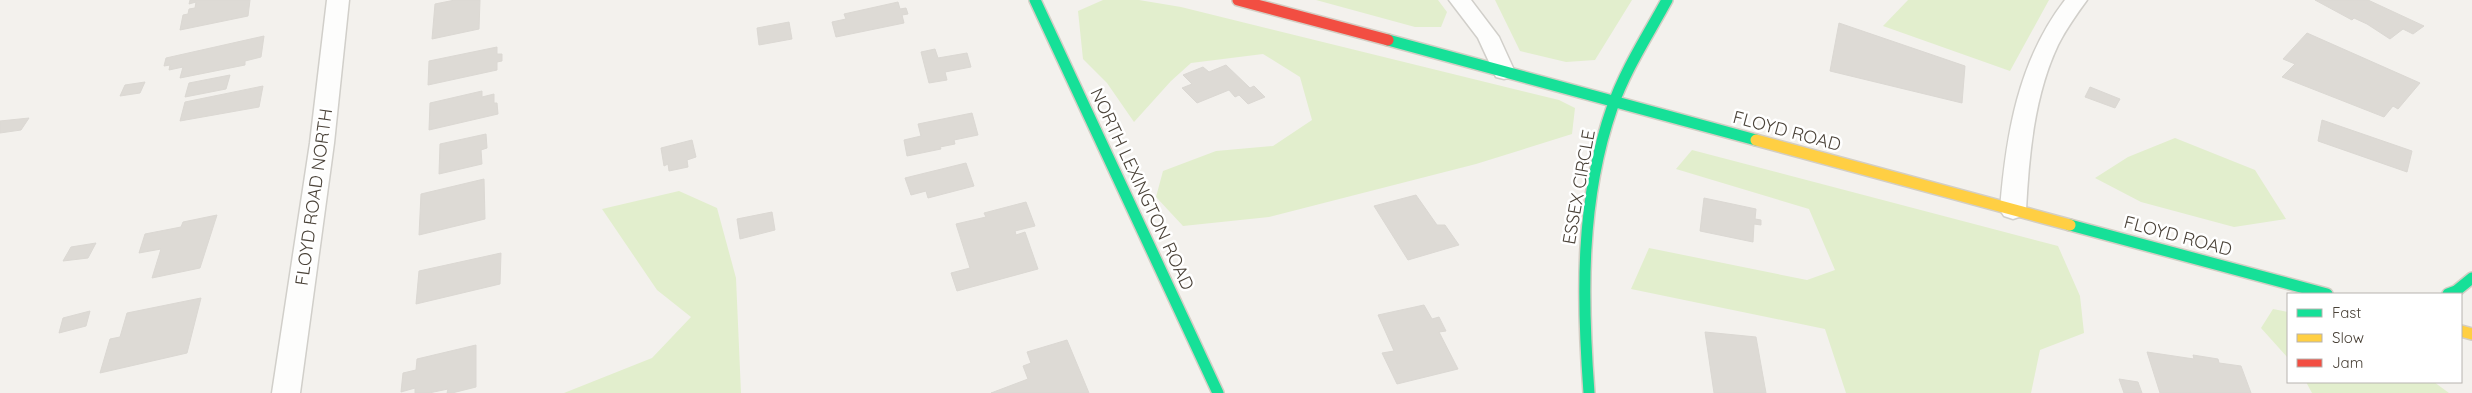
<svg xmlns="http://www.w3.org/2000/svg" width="2472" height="393" font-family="Quicksand,sans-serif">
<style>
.green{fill:#e2eecd}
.building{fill:#dddad5;stroke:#dbd8d3}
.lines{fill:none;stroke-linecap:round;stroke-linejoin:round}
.street-casing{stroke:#d1cfca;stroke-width:3}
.fast-casing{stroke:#d3cec4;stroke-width:14}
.slow-casing{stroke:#d3cec4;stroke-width:14}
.jam-casing{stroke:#d3cec4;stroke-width:14}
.street{fill:#fdfdfc;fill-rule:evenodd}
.fast{stroke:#16e098;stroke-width:11}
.slow{stroke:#ffcf43;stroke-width:11}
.jam{stroke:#f24e42;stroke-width:11}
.labels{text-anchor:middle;stroke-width:5;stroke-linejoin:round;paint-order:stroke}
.street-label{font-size:18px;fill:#4a4238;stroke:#fff}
</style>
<rect width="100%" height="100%" fill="#f3f1ed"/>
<path class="green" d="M 1103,0 L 1139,0 L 1181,7 L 1559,100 L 1575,108 L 1572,134 L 1476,164 L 1269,217 L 1183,226 L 1156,197 L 1163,171 L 1216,151 L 1273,146 L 1312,120 L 1300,77 L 1263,54 L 1191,63 L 1171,81 L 1134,122 L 1107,83 L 1083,59 L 1078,11 Z
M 1316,0 L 1438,0 L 1447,12 L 1441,27 L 1415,27 Z
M 1495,0 L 1632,0 L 1595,60 L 1566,62 L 1520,51 Z
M 1908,0 L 2049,0 L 2010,71 L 1883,26 Z
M 2175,138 L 2255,170 L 2286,219 L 2234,227 L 2141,202 L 2095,178 L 2128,157 Z
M 1692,150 L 2058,246 L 2080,296 L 2084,333 L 2040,350 L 2031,393 L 1846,393 L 1825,329 L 1631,289 L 1649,248 L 1807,280 L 1835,270 L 1809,209 L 1676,169 Z
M 679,191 L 717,208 L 736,278 L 741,393 L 564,393 L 652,358 L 691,317 L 657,290 L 602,209 Z
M 2273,309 L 2288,312 L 2288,358 L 2261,328 Z
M 2306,382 L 2434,382 L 2449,393 L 2312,393 Z"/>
<path class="building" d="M 190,0 L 250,0 L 248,16 L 180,30 L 183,15 L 188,14 L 189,9 L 195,8 L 196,2 L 189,4 Z
M 455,0 L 480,0 L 479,29 L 432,39 L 435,4 Z
M 2315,0 L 2368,0 L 2424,26 L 2413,34 L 2403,29 L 2390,39 L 2367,24 L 2354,18 L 2352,20 Z
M 898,2 L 900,9 L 906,8 L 908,14 L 902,15 L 904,23 L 836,37 L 832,22 L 846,19 L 844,14 Z
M 789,22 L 792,39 L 759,45 L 757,28 Z
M 1839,23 L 1965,66 L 1962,103 L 1830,71 Z
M 2307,33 L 2420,83 L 2398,109 L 2393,106 L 2384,117 L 2282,77 L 2295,64 L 2283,59 Z
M 264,36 L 261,57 L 245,61 L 245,65 L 180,78 L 183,67 L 169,70 L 170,65 L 164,66 L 166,58 Z
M 497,47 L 497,54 L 502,54 L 502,61 L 497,62 L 497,70 L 428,85 L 429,61 Z
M 935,49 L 938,58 L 967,53 L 971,67 L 945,72 L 947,80 L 929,83 L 921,52 Z
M 1226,65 L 1250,88 L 1254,86 L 1265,97 L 1248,104 L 1239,95 L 1235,97 L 1229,90 L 1197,103 L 1182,88 L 1192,84 L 1183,75 L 1203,67 L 1209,72 Z
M 230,75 L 226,89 L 185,97 L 189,83 Z
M 145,82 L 140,93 L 120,96 L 125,85 Z
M 263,86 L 259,107 L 180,121 L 185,102 Z
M 2090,87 L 2120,99 L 2115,108 L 2085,97 Z
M 482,91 L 482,97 L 494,94 L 494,103 L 497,103 L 498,114 L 429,130 L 430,103 Z
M 972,113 L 978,135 L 954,140 L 955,144 L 940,147 L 941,149 L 907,156 L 904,140 L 921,136 L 918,124 Z
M 29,118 L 21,130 L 0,133 L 0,121 Z
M 2322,120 L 2412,151 L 2407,172 L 2318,141 Z
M 486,134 L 487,148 L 481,150 L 482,164 L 439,174 L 440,144 Z
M 692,140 L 696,157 L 687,160 L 688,167 L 669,171 L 668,164 L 664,166 L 661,148 Z
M 966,163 L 974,186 L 928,198 L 926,191 L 911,195 L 905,178 Z
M 484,179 L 485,219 L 419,235 L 421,194 Z
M 1416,195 L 1437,225 L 1445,225 L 1459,245 L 1408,260 L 1374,206 Z
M 1704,198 L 1756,209 L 1755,219 L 1761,220 L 1761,225 L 1754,224 L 1753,242 L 1700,231 Z
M 1026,202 L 1035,226 L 1015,231 L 1016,235 L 1025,232 L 1038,269 L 957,291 L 951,273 L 970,268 L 956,224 L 986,217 L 984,213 Z
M 772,212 L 775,230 L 740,239 L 737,219 Z
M 217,215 L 200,268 L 152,278 L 161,249 L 139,253 L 145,234 L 181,227 L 183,222 Z
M 96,243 L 88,258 L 63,261 L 71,247 Z
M 501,253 L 500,284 L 416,304 L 419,271 Z
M 201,298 L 187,353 L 100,373 L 110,339 L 120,337 L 127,313 Z
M 1424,305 L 1432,319 L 1439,317 L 1446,331 L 1439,332 L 1458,369 L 1397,384 L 1382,353 L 1394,351 L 1378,315 Z
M 90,311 L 86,326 L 59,333 L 63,318 Z
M 1705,332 L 1756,337 L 1766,393 L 1714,393 Z
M 1067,340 L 1089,393 L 991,393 L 1028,379 L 1023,366 L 1031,363 L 1027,352 Z
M 476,345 L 476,387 L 452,393 L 447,393 L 448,389 L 429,393 L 415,393 L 415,388 L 401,392 L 403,373 L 416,370 L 417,359 Z
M 2147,352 L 2194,359 L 2193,355 L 2218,359 L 2219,363 L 2241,366 L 2251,393 L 2160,393 Z
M 2119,379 L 2138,382 L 2142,393 L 2124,393 Z"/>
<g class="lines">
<g class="street-casing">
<path id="street" d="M 327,0 L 349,0 L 334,143 L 300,393 L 272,393 L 310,143 Z
M 1449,0 L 1471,0 L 1499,37 L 1515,72 L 1512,77 L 1504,79 L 1496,77 L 1478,38 Z
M 2065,0 L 2087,0 C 2076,15 2066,29 2058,45 C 2034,96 2029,155 2026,210 L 2022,216 L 2013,219 L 2004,216 L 2000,210 C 2006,135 2018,61 2065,0 Z"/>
</g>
<g class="fast-casing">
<path id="fast" d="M 1035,0 L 1218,393
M 1388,40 L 1756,140
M 2070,225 L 2327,294
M 2448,294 L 2456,291 L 2472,278
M 1589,393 C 1582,298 1580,200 1612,108 C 1625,70 1648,35 1667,0"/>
</g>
<g class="slow-casing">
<path id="slow" d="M 1756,140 L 2070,225
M 2461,331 L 2472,334"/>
</g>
<g class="jam-casing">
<path id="jam" d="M 1238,0 L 1388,40"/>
</g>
<use href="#street" class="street"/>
<use href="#fast" class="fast"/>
<use href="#slow" class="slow"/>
<use href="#jam" class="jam"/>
</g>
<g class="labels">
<g class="street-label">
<text transform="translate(1787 131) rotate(15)" y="6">FLOYD ROAD</text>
<text transform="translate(1579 187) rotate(-80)" y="6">ESSEX CIRCLE</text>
<text transform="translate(1142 189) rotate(65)" y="6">NORTH LEXINGTON ROAD</text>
<text transform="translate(314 197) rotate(-82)" y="6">FLOYD ROAD NORTH</text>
<text transform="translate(2178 236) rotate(15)" y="6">FLOYD ROAD</text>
</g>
</g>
<rect x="2287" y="293" width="175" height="90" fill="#ffffff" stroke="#b7b3af"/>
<rect x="2297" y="309" width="25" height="8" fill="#16e098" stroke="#b7b3af"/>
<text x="2332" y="318" font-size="15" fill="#4a4238">Fast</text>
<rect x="2297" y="334" width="25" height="8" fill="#ffcf43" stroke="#b7b3af"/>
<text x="2332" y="343" font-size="15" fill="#4a4238">Slow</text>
<rect x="2297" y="359" width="25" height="8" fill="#f24e42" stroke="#b7b3af"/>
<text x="2332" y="368" font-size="15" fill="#4a4238">Jam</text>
</svg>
